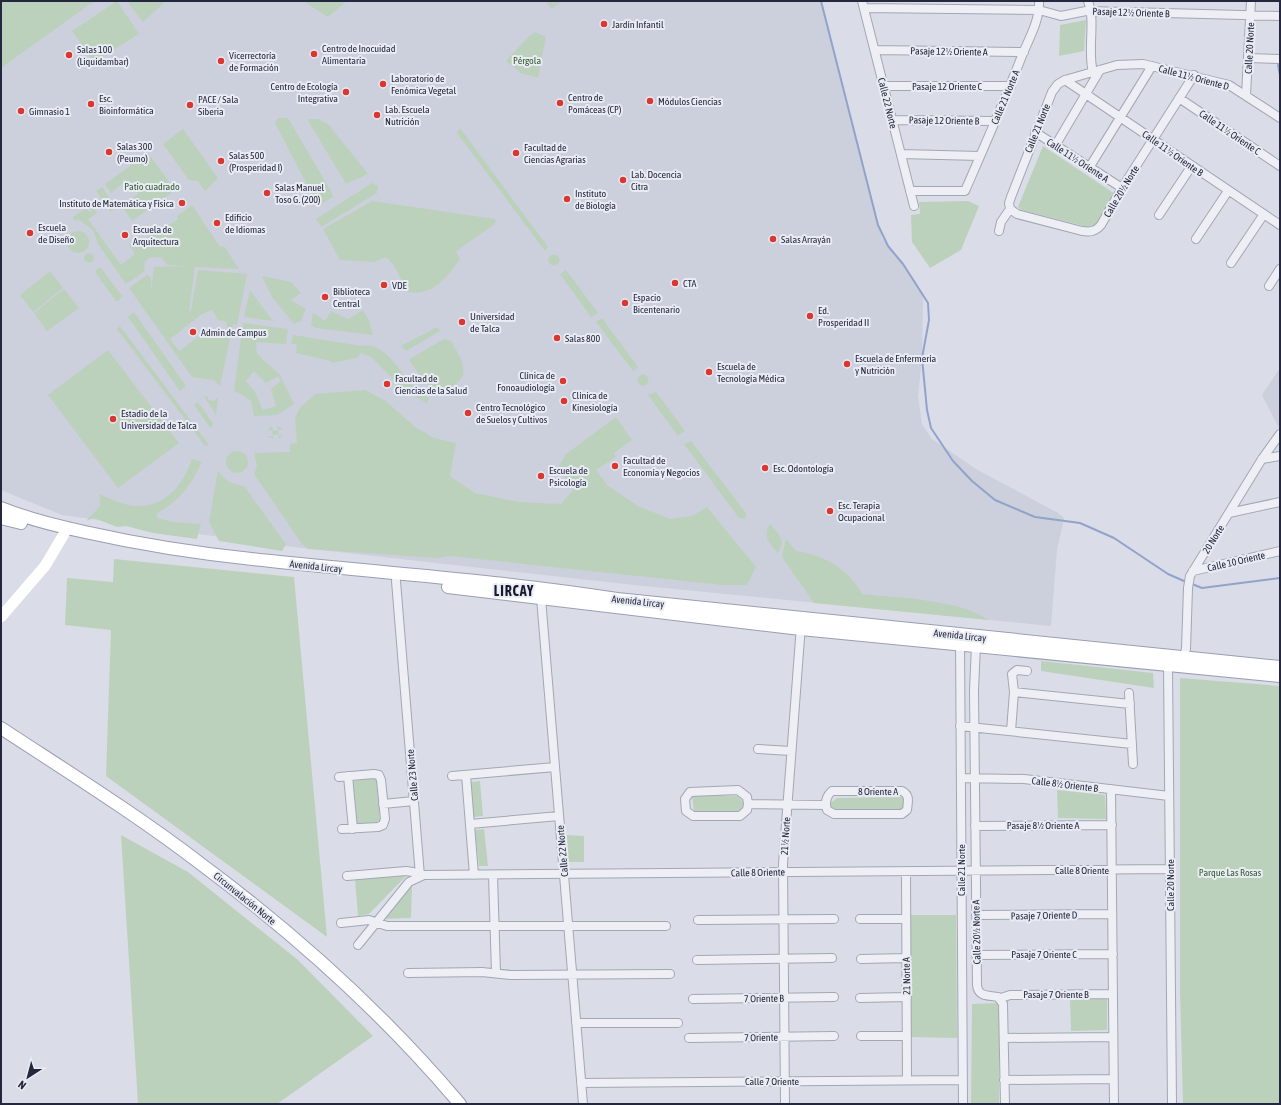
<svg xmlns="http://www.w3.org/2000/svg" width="1281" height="1105" font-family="'Asap Condensed',sans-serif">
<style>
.built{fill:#cccfdc}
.green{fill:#bcd1bb;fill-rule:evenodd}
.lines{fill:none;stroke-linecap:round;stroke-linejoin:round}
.stream{stroke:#91a3cb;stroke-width:2}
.street-casing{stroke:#a3a7b4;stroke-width:10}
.primary-casing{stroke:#999eb3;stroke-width:14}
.street{stroke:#edeff5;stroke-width:8}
.secondary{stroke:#fff;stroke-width:11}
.primary{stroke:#fff;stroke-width:12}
.poi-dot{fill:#da3731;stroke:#eaecf4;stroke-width:1.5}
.labels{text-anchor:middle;stroke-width:4;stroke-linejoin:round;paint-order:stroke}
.street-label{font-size:10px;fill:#23283e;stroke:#eaecf4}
.poi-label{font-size:10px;fill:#23283e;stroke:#eaecf4;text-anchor:start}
.park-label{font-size:10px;fill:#305b2f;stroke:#eaecf4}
.district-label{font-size:14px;font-weight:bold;letter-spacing:1px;fill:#161a2e;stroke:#eaecf4}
</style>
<rect width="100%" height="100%" fill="#dadde7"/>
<path class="built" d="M 1,1 L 821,1 L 882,238 L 916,282 L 923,295 L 922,358 L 918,396 L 922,424 L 932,439 L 976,469 L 1058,513 L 1064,518 L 1057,550 L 1051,626 L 634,585 L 285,546 L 62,515 L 1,490 Z
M 1280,368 L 1280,424 L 1278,426 L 1262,395 Z"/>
<path class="green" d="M 1,1 L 98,1 L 90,4 L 1,68 Z
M 117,1 L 139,34 L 94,62 L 72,31 Z
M 127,1 L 166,1 L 143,22 Z
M 303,1 L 347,1 L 328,17 Z
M 546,1 L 563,1 L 551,9 Z
M 1086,20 L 1084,51 L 1059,56 L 1060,25 Z
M 535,32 L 546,37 L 538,78 L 521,73 L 506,61 L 528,37 Z
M 278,118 L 288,118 L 332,193 L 333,197 L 318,206 L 275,123 Z
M 307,119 L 318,119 L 328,124 L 368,174 L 346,184 Z
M 460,128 L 548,247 L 545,251 L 457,133 Z
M 183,129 L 218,178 L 205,191 L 198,181 L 189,180 L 163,144 Z
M 1043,146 L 1115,194 L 1096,225 L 1088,227 L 1021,210 L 1018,207 Z
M 148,153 L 175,190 L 132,221 L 122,206 L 138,194 L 131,184 L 133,182 L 126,181 L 124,179 L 122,181 L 123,183 L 111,193 L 105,184 Z
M 372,183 L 378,186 L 377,193 L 321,227 L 316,219 Z
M 102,187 L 116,207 L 111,212 L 96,191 Z
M 372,201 L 495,219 L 496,222 C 485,233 469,240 456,252 L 460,259 C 448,277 432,297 408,292 L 393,264 L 386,257 L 374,262 L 340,260 L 323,229 Z
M 968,201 L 979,206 L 961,250 L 930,268 L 912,242 L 911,215 L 920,214 L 919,202 Z
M 192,205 L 220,247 L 224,246 L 239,269 L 195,267 L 189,311 L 191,311 L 198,270 L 247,274 L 237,325 L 233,324 L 220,386 L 214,380 L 192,377 L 129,288 L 147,275 L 151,278 L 151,292 L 154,267 L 187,266 L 167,265 L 162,258 C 152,255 141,259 145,271 L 126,284 L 98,244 L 93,230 L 79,220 L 75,221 L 73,217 L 86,208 L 89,212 L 94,208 L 97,213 L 88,219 L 121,265 L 135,254 L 129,245 L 140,237 L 143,240 L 167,223 L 169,225 L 178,219 L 177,216 ZM 212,310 L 218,320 L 226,322 L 228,331 L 217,338 L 210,328 L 179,351 L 170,339 L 202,314 Z
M67 242a11 11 0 1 1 22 0a11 11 0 1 1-22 0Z
M84 258a5 5 0 1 1 10 0a5 5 0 1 1-10 0Z
M548.5 260a5.5 5.5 0 1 1 11 0a5.5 5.5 0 1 1-11 0Z
M 98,268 L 101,268 L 122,296 L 119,301 L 116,301 L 95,272 Z
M 566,270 L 598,313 L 591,317 L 560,274 Z
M 50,271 L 63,288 L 33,312 L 20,295 Z
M 262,276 L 291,282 L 301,293 L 291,300 L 306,309 L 301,321 L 294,324 L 272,297 Z
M 64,289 L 79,308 L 47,331 L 34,313 Z
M 250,290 L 273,321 L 244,317 Z
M 363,310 L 369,321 L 373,335 L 316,328 L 311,325 L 313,313 L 325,321 L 331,311 L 348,319 Z
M 134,312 L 186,386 L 180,391 L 128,317 Z
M 602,318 L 638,367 L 633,371 L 596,322 Z
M 243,323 L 288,329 L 286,344 L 256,342 L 257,354 L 280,375 L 294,404 L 277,415 L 254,416 L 251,401 L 239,393 L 234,391 ZM 254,371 L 266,383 L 278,376 L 281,381 L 271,389 L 276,406 L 263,410 L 255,392 L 246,381 Z
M 120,326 L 209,445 L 205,446 L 117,329 Z
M 437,327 L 440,331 L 406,351 L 401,346 Z
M 293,335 L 362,346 C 385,342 398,370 412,385 C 417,390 423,394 429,398 L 427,403 L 405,391 L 371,357 L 361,353 L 357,358 L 332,363 L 331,361 L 296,353 L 297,344 L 291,344 Z
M 444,339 L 451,341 C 456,350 471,371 459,381 C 454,386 445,389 438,393 L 433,392 L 410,362 L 410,359 Z
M 108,350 L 179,443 L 118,488 L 48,395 Z
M637.5 380a5.5 5.5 0 1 1 11 0a5.5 5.5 0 1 1-11 0Z
M 365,390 L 386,401 L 415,427 L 434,438 L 456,443 L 450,476 L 475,493 L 519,502 L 561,504 L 574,489 L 558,468 L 566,454 L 616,417 L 632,440 L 614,453 L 616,457 L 596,470 L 608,486 L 638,506 L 670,519 L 692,516 L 707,507 L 756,567 L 747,585 L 723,585 L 450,556 L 437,558 L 308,549 L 302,544 L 254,474 L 257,465 L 254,453 L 290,452 L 290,444 L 297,443 L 295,419 L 299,409 L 315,394 Z
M 656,392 L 685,431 L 678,436 L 648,395 Z
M 204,396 L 208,397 L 208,400 L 215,401 L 216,398 L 218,399 L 216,415 Z
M 198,402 L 213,423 L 211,429 L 194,405 Z
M 272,426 L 273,431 L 278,430 L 277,426 L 283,429 L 278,430 L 279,436 L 284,435 L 279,439 L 278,434 L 273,435 L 274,439 L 267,436 L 273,436 L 272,430 L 267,431 Z
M 691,441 L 746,513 L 745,519 L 739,518 L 684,444 Z
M226 462a11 11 0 1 1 22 0a11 11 0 1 1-22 0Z
M 192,459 L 202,462 C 189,488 181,499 156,514 L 158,518 L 173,522 L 201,524 L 197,539 L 153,533 L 126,526 L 117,527 L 94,518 L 86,521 L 100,506 L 99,494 C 109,498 123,505 134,506 C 165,508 183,485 192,459 Z
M 218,470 C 224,481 232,484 244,486 L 286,544 L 282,551 L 219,541 L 209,522 Z
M 770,524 C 779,535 786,539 778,553 C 770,544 762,536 770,524 Z
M 786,539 L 796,551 C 824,555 849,569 862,594 C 904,599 953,598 989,620 L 814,603 L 784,560 L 782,556 Z
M 114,559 L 294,577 L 327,937 L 106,776 L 111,630 L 65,625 L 67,578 L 113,582 Z
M 1041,661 L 1153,673 L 1154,688 L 1041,671 Z
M 1180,678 L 1280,686 L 1280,1104 L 1183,1104 L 1180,991 Z
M 377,778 L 380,822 L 357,824 L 353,781 Z
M 480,781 L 483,816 L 473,817 L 471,782 Z
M 1057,790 L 1105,795 L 1106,819 L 1058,818 Z
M 692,795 L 738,796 L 746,806 L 738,814 L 694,813 Z
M 903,797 L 904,810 L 839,812 L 828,805 L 837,798 Z
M 484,829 L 488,866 L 479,866 L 475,830 Z
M 121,835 L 188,872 L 298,960 L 373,1036 L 277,1104 L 138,1104 Z
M 567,835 L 584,836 L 584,862 L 568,862 Z
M 406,876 L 369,914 L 358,916 L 355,879 Z
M 412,886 L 411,918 L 383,919 Z
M 911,915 L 956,915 L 957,1038 L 911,1037 Z
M 1070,999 L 1107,999 L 1107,1030 L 1071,1031 Z
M 999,1003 L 999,1104 L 971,1104 L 972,1004 Z"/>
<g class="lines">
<path class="stream" d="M 821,1 L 878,225 L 888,246 L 903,264 L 928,303 L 929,320 L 922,358 L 927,410 L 931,428 L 953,461 L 972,481 L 995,500 L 1035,517 L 1080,523 L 1114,538 L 1168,574 L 1184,581
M 1278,65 L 1280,75
M 1192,584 L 1202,588 L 1280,578"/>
<g class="street-casing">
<path id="street" d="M 862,1 L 914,206
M 1088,1 C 1096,22 1087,49 1093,73
M 864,8 L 1039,10 L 1061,16 L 1086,11 L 1280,16
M 875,50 L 1024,52
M 1248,58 L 1280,59
M 1065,80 L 1280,225
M 884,86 L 1011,86
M 1246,95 L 1251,1
M 1179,98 L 1280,166
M 892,120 L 995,121
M 1035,132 L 1122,188
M 1055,146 L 1100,70
M 901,154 L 980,156
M 1089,168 L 1152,66
M 910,191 L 965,191 C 985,145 1005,100 1023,53 C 1030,37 1040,19 1039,1
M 1010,209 L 1009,203 L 1011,197 L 1052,92 L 1058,84 L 1065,80 L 1117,65 L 1143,64 L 1229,85 L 1280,118
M 1010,209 L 1017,214 L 1082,231 C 1090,232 1095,232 1101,225 L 1122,188 L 1194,75
M 1159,215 L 1191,167
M 999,231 L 1001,222 L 1010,209
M 1196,239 L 1228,191
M 1231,263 L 1264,214
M 1269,286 L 1280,269
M 1262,459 L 1280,456
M 1229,513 L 1280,502
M 1193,571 L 1280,551
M 396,581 L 420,876
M 541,598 L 583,1104
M 960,641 L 963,1104
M 976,645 L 974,690 L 977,985 C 978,997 988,995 998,997 L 1003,1004 L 1005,1104
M 1183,658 L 1186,649 L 1188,588 L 1190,576 L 1262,459 L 1280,434
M 1168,665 L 1172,1104
M 1014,692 L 1130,704
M 1129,693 L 1133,764
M 960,726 L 1132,744
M 1011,731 L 1014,692 L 1012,674 L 1017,670 L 1027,671
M 758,749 L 791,751
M 466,775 L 474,875
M 348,776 L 353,829
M 452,776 L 555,767
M 339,777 L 374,774 L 379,775 L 381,780 L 385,819 L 383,825 L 378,827 L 342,829
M 961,778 L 1024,779 L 1169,796
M 1111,789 L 1114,1104
M 832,791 L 902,791 C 910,795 908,801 907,810 L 902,814 L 834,814 L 827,810 C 825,803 826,796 832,791 Z
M 383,804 L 414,801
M 748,804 L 747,797 L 738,790 L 690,792 L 685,799 L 686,811 L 693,816 L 740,816 L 747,810 L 748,804 L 826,805
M 470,824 L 559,816
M 975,826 L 1112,825
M 906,871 L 907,1080
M 493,875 L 496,973
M 347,876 L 406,871 L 413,872 L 420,876
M 976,915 L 1112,914
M 860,919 L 906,919
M 698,920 L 834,919
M 341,923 L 369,920 L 387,926 L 666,926
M 358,945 L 409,882 L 424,875 L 1170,869
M 976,955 L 1113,954
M 861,959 L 906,958
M 697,960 L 832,958
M 408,973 L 482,972 L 511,975 L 670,974
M 860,998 L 907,997
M 1001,998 L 1010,995 L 1113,994
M 693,999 L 834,997
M 576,1023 L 678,1023
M 861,1036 L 907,1036
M 689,1038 L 834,1036
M 1004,1038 L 1113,1037
M 1004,1080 L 1113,1079
M 581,1083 L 963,1080
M 785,1104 L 783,864 L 801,625"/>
</g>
<g class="primary-casing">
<path id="primary" d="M 1,508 C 28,519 57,526 85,532 C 147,546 208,555 271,561 C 386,573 502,581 617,599 L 1280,667
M 1,518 L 21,523
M 448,587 L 801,629 L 1280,676
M 1,728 C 68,772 137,815 201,864 C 295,934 384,1014 460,1104"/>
</g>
<use href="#street" class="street"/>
<path class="secondary" d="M 1,617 L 45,566 L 64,534"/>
<use href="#primary" class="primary"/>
</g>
<g class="poi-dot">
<circle cx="604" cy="24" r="4"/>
<circle cx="314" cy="54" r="4"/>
<circle cx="69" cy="55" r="4"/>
<circle cx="221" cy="61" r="4"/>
<circle cx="383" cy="84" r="4"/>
<circle cx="346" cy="92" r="4"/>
<circle cx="650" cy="101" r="4"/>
<circle cx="560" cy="103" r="4"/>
<circle cx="91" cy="104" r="4"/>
<circle cx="190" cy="105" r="4"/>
<circle cx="21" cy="111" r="4"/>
<circle cx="377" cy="115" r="4"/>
<circle cx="109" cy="152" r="4"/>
<circle cx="516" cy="153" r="4"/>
<circle cx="221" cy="161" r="4"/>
<circle cx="623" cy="180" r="4"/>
<circle cx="267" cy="193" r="4"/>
<circle cx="567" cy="199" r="4"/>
<circle cx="182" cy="203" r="4"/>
<circle cx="217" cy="223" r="4"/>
<circle cx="30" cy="233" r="4"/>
<circle cx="125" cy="235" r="4"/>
<circle cx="773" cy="239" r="4"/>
<circle cx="675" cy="283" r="4"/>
<circle cx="384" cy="285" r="4"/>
<circle cx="325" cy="297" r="4"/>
<circle cx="625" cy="303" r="4"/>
<circle cx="810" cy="316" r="4"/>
<circle cx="462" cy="322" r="4"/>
<circle cx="193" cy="332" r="4"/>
<circle cx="557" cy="338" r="4"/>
<circle cx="847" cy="364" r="4"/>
<circle cx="709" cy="372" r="4"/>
<circle cx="563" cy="381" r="4"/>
<circle cx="387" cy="384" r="4"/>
<circle cx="564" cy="401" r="4"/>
<circle cx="468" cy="413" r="4"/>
<circle cx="113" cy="419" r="4"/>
<circle cx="615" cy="466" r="4"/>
<circle cx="765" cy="468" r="4"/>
<circle cx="541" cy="476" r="4"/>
<circle cx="830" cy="511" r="4"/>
</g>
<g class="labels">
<g class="street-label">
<text transform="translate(1131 12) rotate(2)" y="4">Pasaje 12½ Oriente B</text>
<text transform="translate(1249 48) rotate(-87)" y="4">Calle 20 Norte</text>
<text transform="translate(949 51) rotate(1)" y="4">Pasaje 12½ Oriente A</text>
<text transform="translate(1194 77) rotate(15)" y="4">Calle 11½ Oriente D</text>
<text x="947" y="90">Pasaje 12 Oriente C</text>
<text transform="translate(1005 97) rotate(-67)" y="4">Calle 21 Norte A</text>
<text transform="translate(888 103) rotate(76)" y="4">Calle 22 Norte</text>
<text transform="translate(944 120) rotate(1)" y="4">Pasaje 12 Oriente B</text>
<text transform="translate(1037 128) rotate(-68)" y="4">Calle 21 Norte</text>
<text transform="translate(1230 132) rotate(34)" y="4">Calle 11½ Oriente C</text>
<text transform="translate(1173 153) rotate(35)" y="4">Calle 11½ Oriente B</text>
<text transform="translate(1078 160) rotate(33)" y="4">Calle 11½ Oriente A</text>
<text transform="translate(1121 191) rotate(-59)" y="4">Calle 20½ Norte</text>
<text transform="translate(1213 539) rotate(-58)" y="4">20 Norte</text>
<text transform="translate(1236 561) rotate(-13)" y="4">Calle 10 Oriente</text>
<text transform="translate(316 566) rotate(6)" y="4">Avenida Lircay</text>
<text transform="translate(638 601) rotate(6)" y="4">Avenida Lircay</text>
<text transform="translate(960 635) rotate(6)" y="4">Avenida Lircay</text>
<text transform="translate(412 775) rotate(-95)" y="4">Calle 23 Norte</text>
<text transform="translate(1065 784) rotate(7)" y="4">Calle 8½ Oriente B</text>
<text x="878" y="795">8 Oriente A</text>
<text x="1043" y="829">Pasaje 8½ Oriente A</text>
<text transform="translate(785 836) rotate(-86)" y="4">21½ Norte</text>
<text transform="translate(562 851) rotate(-95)" y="4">Calle 22 Norte</text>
<text transform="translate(961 870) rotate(-90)" y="4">Calle 21 Norte</text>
<text x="1082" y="874">Calle 8 Oriente</text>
<text transform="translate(758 872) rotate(-1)" y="4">Calle 8 Oriente</text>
<text transform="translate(1170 885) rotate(-90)" y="4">Calle 20 Norte</text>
<text transform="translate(245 898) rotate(39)" y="4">Circunvalación Norte</text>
<text transform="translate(1044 915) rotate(-1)" y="4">Pasaje 7 Oriente D</text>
<text transform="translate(976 932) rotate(-91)" y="4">Calle 20½ Norte A</text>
<text x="1044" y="958">Pasaje 7 Oriente C</text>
<text transform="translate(906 976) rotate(-91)" y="4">21 Norte A</text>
<text x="1056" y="998">Pasaje 7 Oriente B</text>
<text transform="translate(764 998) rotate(-1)" y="4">7 Oriente B</text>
<text transform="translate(761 1037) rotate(-1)" y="4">7 Oriente</text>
<text x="772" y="1085">Calle 7 Oriente</text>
</g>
<g class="poi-label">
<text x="612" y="28">Jardín Infantil</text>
<text x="322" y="52">Centro de Inocuidad<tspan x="322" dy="12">Alimentaria</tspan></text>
<text x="77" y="53">Salas 100<tspan x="77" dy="12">(Liquidambar)</tspan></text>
<text x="229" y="59">Vicerrectoría<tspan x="229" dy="12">de Formación</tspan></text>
<text x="391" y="82">Laboratorio de<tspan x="391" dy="12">Fenómica Vegetal</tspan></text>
<text x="338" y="90" text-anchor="end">Centro de Ecología<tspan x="338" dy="12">Integrativa</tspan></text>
<text x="568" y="101">Centro de<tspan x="568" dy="12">Pomáceas (CP)</tspan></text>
<text x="99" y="102">Esc.<tspan x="99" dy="12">Bioinformática</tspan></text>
<text x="198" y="103">PACE / Sala<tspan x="198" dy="12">Siberia</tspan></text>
<text x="658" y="105">Módulos Ciencias</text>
<text x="385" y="113">Lab. Escuela<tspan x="385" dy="12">Nutrición</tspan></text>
<text x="29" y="115">Gimnasio 1</text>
<text x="117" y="150">Salas 300<tspan x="117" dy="12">(Peumo)</tspan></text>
<text x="524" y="151">Facultad de<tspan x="524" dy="12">Ciencias Agrarias</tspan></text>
<text x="229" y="159">Salas 500<tspan x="229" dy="12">(Prosperidad I)</tspan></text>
<text x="631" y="178">Lab. Docencia<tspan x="631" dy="12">Citra</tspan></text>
<text x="275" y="191">Salas Manuel<tspan x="275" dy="12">Toso G. (200)</tspan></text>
<text x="575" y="197">Instituto<tspan x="575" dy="12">de Biología</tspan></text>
<text x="174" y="207" text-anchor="end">Instituto de Matemática y Física</text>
<text x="225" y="221">Edificio<tspan x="225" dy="12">de Idiomas</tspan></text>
<text x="38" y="231">Escuela<tspan x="38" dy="12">de Diseño</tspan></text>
<text x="133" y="233">Escuela de<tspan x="133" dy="12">Arquitectura</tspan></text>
<text x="781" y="243">Salas Arrayán</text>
<text x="683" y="287">CTA</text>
<text x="392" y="289">VDE</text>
<text x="333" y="295">Biblioteca<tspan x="333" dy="12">Central</tspan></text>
<text x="633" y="301">Espacio<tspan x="633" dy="12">Bicentenario</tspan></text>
<text x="818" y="314">Ed.<tspan x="818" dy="12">Prosperidad II</tspan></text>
<text x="470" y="320">Universidad<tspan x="470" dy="12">de Talca</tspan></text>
<text x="201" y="336">Admin de Campus</text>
<text x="565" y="342">Salas 800</text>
<text x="855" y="362">Escuela de Enfermería<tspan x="855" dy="12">y Nutrición</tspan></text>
<text x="717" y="370">Escuela de<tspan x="717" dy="12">Tecnología Médica</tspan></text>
<text x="555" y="379" text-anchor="end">Clínica de<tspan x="555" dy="12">Fonoaudiología</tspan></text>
<text x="395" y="382">Facultad de<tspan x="395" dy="12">Ciencias de la Salud</tspan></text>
<text x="572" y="399">Clínica de<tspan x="572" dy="12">Kinesiología</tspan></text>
<text x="476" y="411">Centro Tecnológico<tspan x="476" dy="12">de Suelos y Cultivos</tspan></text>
<text x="121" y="417">Estadio de la<tspan x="121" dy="12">Universidad de Talca</tspan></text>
<text x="623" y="464">Facultad de<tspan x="623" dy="12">Economía y Negocios</tspan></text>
<text x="773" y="472">Esc. Odontología</text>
<text x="549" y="474">Escuela de<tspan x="549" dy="12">Psicología</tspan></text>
<text x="838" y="509">Esc. Terapia<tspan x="838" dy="12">Ocupacional</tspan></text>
</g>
<g class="park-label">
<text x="527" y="64">Pérgola</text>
<text x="152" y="190">Patio cuadrado</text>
<text x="1230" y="876">Parque Las Rosas</text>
</g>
<g class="district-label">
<text x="514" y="596">LIRCAY</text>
</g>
</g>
<rect width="1281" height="1105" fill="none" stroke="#23283e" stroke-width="4"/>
<g transform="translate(28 1077) rotate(216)" stroke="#eaecf4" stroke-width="3" paint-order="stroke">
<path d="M0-3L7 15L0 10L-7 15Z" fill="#23283e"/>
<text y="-6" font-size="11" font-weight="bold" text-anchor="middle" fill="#23283e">N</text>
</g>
</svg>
